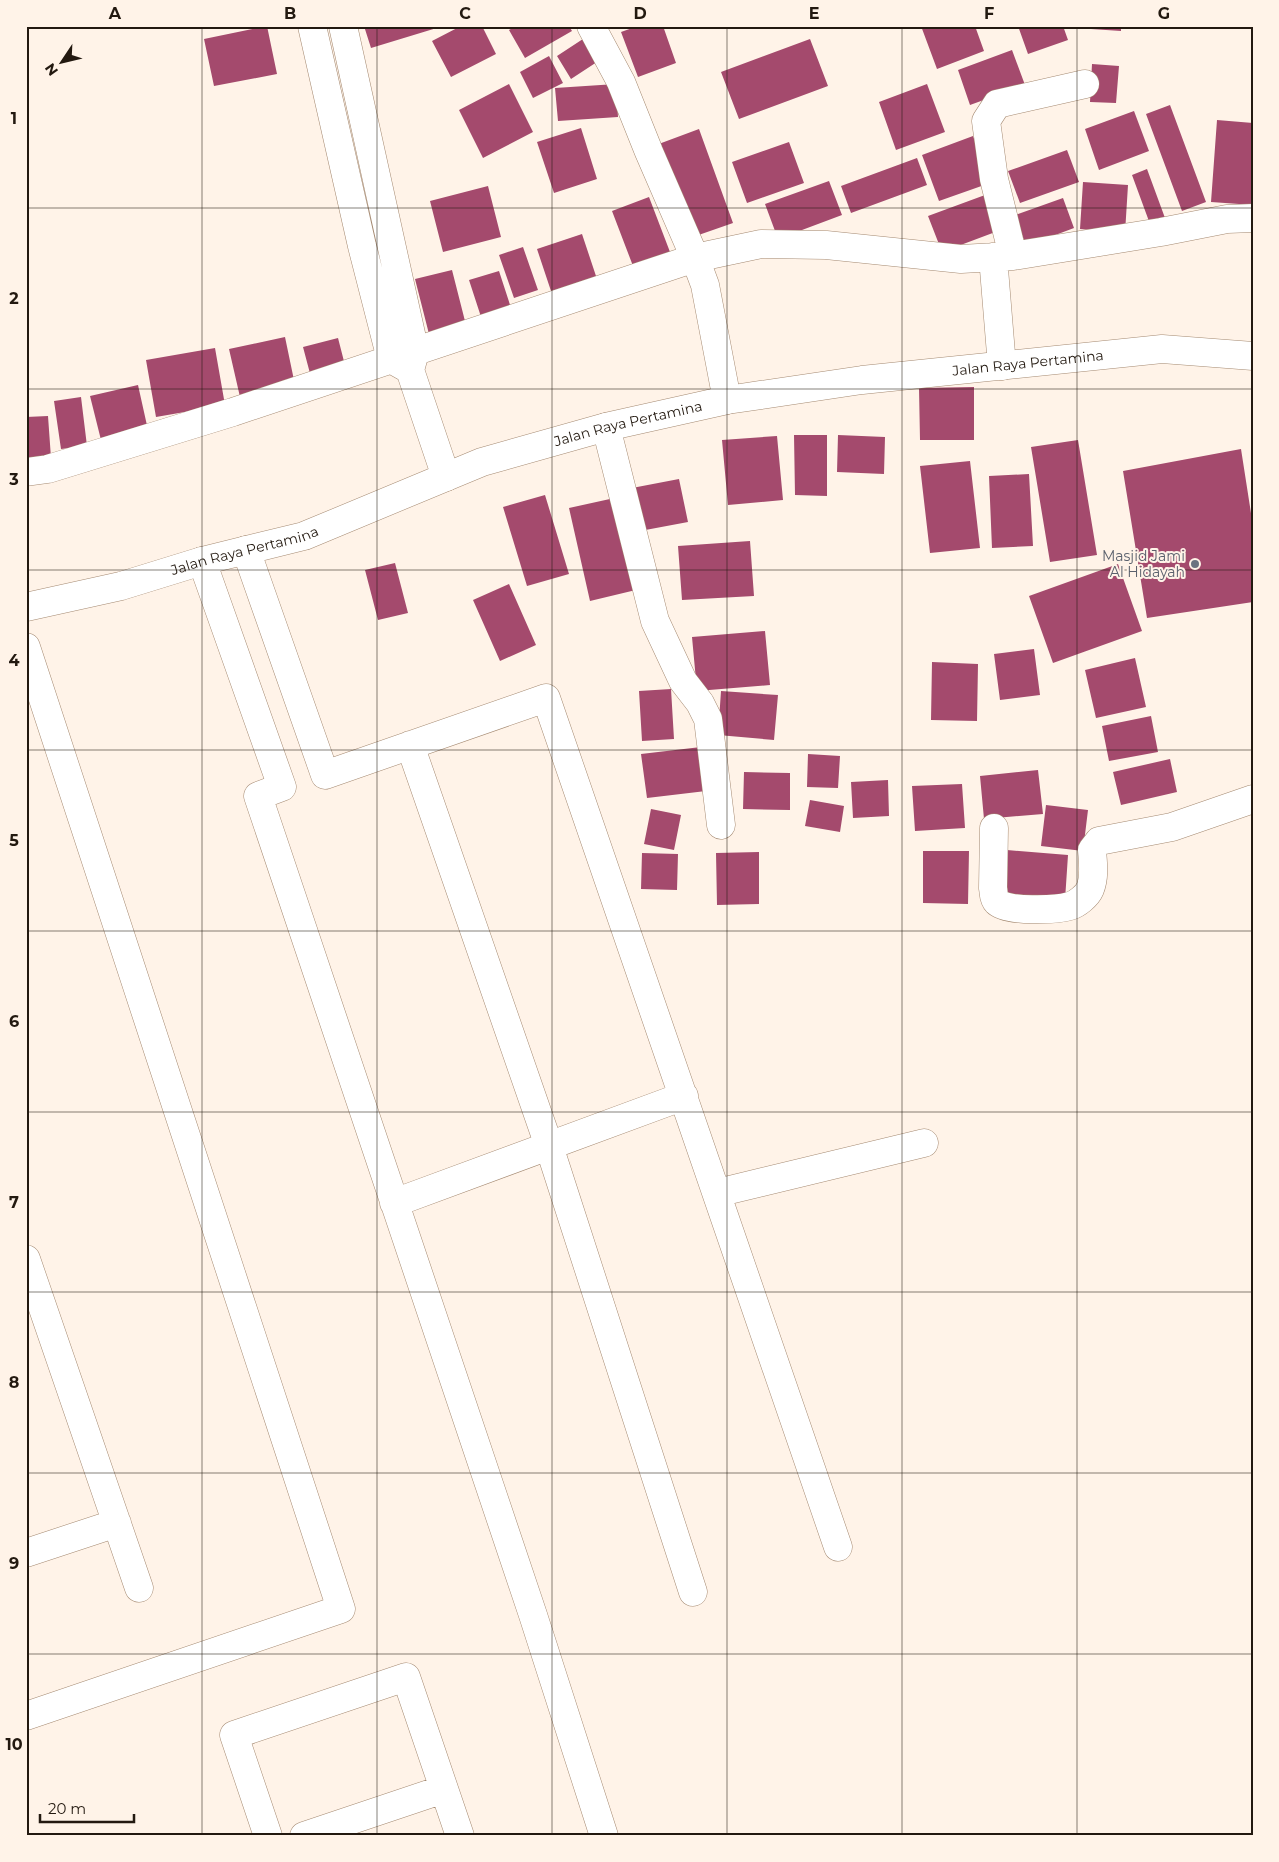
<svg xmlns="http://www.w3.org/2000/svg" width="1279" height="1862" font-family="Montserrat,sans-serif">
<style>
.building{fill:#a44a6d}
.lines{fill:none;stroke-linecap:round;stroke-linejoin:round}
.minor-casing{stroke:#a58a72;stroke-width:29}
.major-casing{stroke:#a58a72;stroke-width:29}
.minor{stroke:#fff;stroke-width:28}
.major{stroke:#fff;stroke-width:28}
.grid{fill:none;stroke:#231910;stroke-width:1;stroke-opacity:0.55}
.worship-dot{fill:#6b7280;stroke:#fff3e8;stroke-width:2}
.labels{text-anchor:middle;stroke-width:4;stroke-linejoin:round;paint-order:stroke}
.street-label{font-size:14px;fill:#231910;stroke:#fff3e8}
.worship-label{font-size:14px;fill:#5b616d;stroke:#fff3e8;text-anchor:end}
.neatline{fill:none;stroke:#231910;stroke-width:2}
.grid-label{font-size:16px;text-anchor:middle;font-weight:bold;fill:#231910}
</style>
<rect width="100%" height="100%" fill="#fff3e8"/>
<path class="building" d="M 267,26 L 277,74 L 214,86 L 204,39 Z
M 364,26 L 440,26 L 440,27 L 371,48 Z
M 461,26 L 482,26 L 496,54 L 451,77 L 432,41 Z
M 516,26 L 569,26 L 572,31 L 525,58 L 509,30 Z
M 638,26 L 663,26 L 676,63 L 638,77 L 621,32 Z
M 921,26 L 975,26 L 984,51 L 937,69 Z
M 1018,26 L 1063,26 L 1068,40 L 1028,54 Z
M 1076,26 L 1121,26 L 1121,31 L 1076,28 Z
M 586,37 L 600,60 L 571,79 L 557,56 Z
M 810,39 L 828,86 L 739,119 L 721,72 Z
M 1012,50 L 1025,85 L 970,105 L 958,70 Z
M 549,56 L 563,83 L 533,98 L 520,72 Z
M 1092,64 L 1119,66 L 1116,103 L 1090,102 Z
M 509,84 L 533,132 L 483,158 L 459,110 Z
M 616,84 L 618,117 L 558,121 L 555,88 Z
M 927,84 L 945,132 L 896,150 L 879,102 Z
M 1170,105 L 1206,202 L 1182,211 L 1146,114 Z
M 1134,111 L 1149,151 L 1099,170 L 1085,129 Z
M 1217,120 L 1253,123 L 1253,205 L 1211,202 Z
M 581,128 L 597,179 L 554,193 L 537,142 Z
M 699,129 L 733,223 L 690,238 L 656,145 Z
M 973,136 L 990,183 L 939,201 L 922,155 Z
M 789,142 L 804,183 L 747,203 L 732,162 Z
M 1067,150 L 1079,182 L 1020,203 L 1008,171 Z
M 917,158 L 927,185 L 851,213 L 841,186 Z
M 1147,169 L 1165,218 L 1150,224 L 1132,175 Z
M 829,181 L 842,215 L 778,239 L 765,204 Z
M 1083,182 L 1128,185 L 1125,233 L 1080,229 Z
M 488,186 L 501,237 L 443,252 L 430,201 Z
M 985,195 L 998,231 L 942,252 L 928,216 Z
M 649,197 L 670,252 L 633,266 L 612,211 Z
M 1063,198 L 1074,228 L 1026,246 L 1015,215 Z
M 582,234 L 597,279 L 552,294 L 537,249 Z
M 523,247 L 538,290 L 514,298 L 499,255 Z
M 452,270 L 466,325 L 429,334 L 415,279 Z
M 499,271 L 513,314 L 483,323 L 469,280 Z
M 285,337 L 295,385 L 240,397 L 229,349 Z
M 338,338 L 347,373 L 312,381 L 303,347 Z
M 215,348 L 225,405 L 156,417 L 146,360 Z
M 138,385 L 148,430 L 101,440 L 90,396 Z
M 974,387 L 974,440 L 920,440 L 919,388 Z
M 81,397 L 87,446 L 61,449 L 54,401 Z
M 48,416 L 51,458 L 26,459 L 26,417 Z
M 794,435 L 827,435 L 827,496 L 795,495 Z
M 838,435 L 885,437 L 884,474 L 837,472 Z
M 777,436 L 783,500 L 728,505 L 722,440 Z
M 1078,440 L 1097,555 L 1050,562 L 1031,447 Z
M 1241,449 L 1253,526 L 1253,602 L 1147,618 L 1123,471 Z
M 970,461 L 980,548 L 930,553 L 920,466 Z
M 1029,474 L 1033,546 L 992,548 L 989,476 Z
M 679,479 L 688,522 L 640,531 L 632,488 Z
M 545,495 L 569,574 L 527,586 L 503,507 Z
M 619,497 L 640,589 L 590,601 L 569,508 Z
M 750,541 L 754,596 L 682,600 L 678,546 Z
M 395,563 L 408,613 L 378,620 L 365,570 Z
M 1118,564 L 1142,631 L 1053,663 L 1029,596 Z
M 509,584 L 536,645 L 500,661 L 473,600 Z
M 765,631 L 770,685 L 697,691 L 692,637 Z
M 1034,649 L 1040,695 L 1000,700 L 994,654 Z
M 1135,658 L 1146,707 L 1096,718 L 1085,670 Z
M 932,662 L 978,664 L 977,721 L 931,720 Z
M 671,689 L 674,739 L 642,741 L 639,691 Z
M 721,691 L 778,695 L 774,740 L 718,735 Z
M 1151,716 L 1158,752 L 1109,761 L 1102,726 Z
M 701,747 L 706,791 L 647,798 L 641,754 Z
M 808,754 L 840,756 L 838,788 L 807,787 Z
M 1170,759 L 1177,792 L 1121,805 L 1113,772 Z
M 1038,770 L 1043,814 L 984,819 L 980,776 Z
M 744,772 L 790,773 L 790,810 L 743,809 Z
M 888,780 L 889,816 L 853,818 L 851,782 Z
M 962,784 L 965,828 L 915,831 L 912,786 Z
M 810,800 L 844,806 L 840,832 L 805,826 Z
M 1046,805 L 1088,810 L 1083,851 L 1041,846 Z
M 651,809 L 681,815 L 674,850 L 644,844 Z
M 1007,850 L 1068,855 L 1065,900 L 1004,896 Z
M 923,851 L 969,851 L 968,904 L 923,903 Z
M 759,852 L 759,904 L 717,905 L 716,853 Z
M 642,853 L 678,854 L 677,890 L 641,889 Z"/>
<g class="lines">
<g class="minor-casing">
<path id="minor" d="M 312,26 L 362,246 L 391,359 L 407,368
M 343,26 L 415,352 L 410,370 L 446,477
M 591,26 L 621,82 L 649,152 L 695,258 L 705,285 L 727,400
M 1013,256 L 994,179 L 986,121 L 997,104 L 1085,84
M 993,257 L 1002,366
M 606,427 L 655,621 L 683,681 L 700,703 L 708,719 L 721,825
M 26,472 L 48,469 L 233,412 L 695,258 L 761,244 L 826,245 L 961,259 L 1013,256 L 1161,232 L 1227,219 L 1253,218
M 246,550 L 325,775 L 546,698 L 838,1547
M 202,561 L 282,787 L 258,796 L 533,1615 L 604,1836
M 26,647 L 341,1609 L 26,1716
M 410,745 L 549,1146 L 693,1592
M 994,828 L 993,888 C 994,893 993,898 997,902 C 1006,912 1057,910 1070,906 C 1077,904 1087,896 1090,889 C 1095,877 1093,863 1092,850 L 1099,841 L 1172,827 L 1253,799
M 717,1193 L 924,1143
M 394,1203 L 684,1096
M 26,1259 L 139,1588
M 26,1553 L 117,1523
M 268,1836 L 234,1735 L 406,1677 L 460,1836
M 304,1836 L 444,1789"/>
</g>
<g class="major-casing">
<g id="major">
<path id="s1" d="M 26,607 L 121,586 L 202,561 L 304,536 L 482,462 L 606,427 L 727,400 L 862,380 L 1162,349 L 1253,356"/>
</g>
</g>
<use href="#minor" class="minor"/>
<use href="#major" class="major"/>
</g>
<path class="grid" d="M 202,26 L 202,1836M 377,26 L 377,1836M 552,26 L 552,1836M 727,26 L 727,1836M 902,26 L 902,1836M 1077,26 L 1077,1836M 26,208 L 1253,208M 26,389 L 1253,389M 26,570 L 1253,570M 26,750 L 1253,750M 26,931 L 1253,931M 26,1112 L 1253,1112M 26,1292 L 1253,1292M 26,1473 L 1253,1473M 26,1654 L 1253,1654"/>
<circle class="worship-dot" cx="1195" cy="564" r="5"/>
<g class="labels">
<g class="street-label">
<text dy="5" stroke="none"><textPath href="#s1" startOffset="1036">Jalan Raya Pertamina</textPath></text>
<text dy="5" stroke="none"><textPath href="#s1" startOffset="631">Jalan Raya Pertamina</textPath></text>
<text dy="5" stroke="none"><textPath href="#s1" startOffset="226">Jalan Raya Pertamina</textPath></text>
</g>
<g class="worship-label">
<text x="1185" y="561">Masjid Jami<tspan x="1185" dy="16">Al Hidayah</tspan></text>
</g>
</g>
<rect width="1279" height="1862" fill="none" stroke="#fff3e8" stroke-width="55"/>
<g transform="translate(62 62) rotate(235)" stroke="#fff3e8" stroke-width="4" paint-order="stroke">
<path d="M0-4L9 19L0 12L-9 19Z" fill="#231910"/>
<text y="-8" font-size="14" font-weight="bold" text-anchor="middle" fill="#231910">N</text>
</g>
<path d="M40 1814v8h94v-8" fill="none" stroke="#231910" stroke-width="2.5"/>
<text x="48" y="1814" font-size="15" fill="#231910" stroke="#fff3e8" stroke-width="4" paint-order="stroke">20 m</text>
<rect x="28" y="28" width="1224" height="1806" class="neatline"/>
<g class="grid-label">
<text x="115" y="19">A</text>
<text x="290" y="19">B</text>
<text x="465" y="19">C</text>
<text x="640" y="19">D</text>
<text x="814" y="19">E</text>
<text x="989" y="19">F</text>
<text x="1164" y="19">G</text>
<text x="14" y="124">1</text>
<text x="14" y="304">2</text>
<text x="14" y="485">3</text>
<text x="14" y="666">4</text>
<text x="14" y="846">5</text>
<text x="14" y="1027">6</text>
<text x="14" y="1208">7</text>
<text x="14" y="1388">8</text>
<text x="14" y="1569">9</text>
<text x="14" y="1750">10</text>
</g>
</svg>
